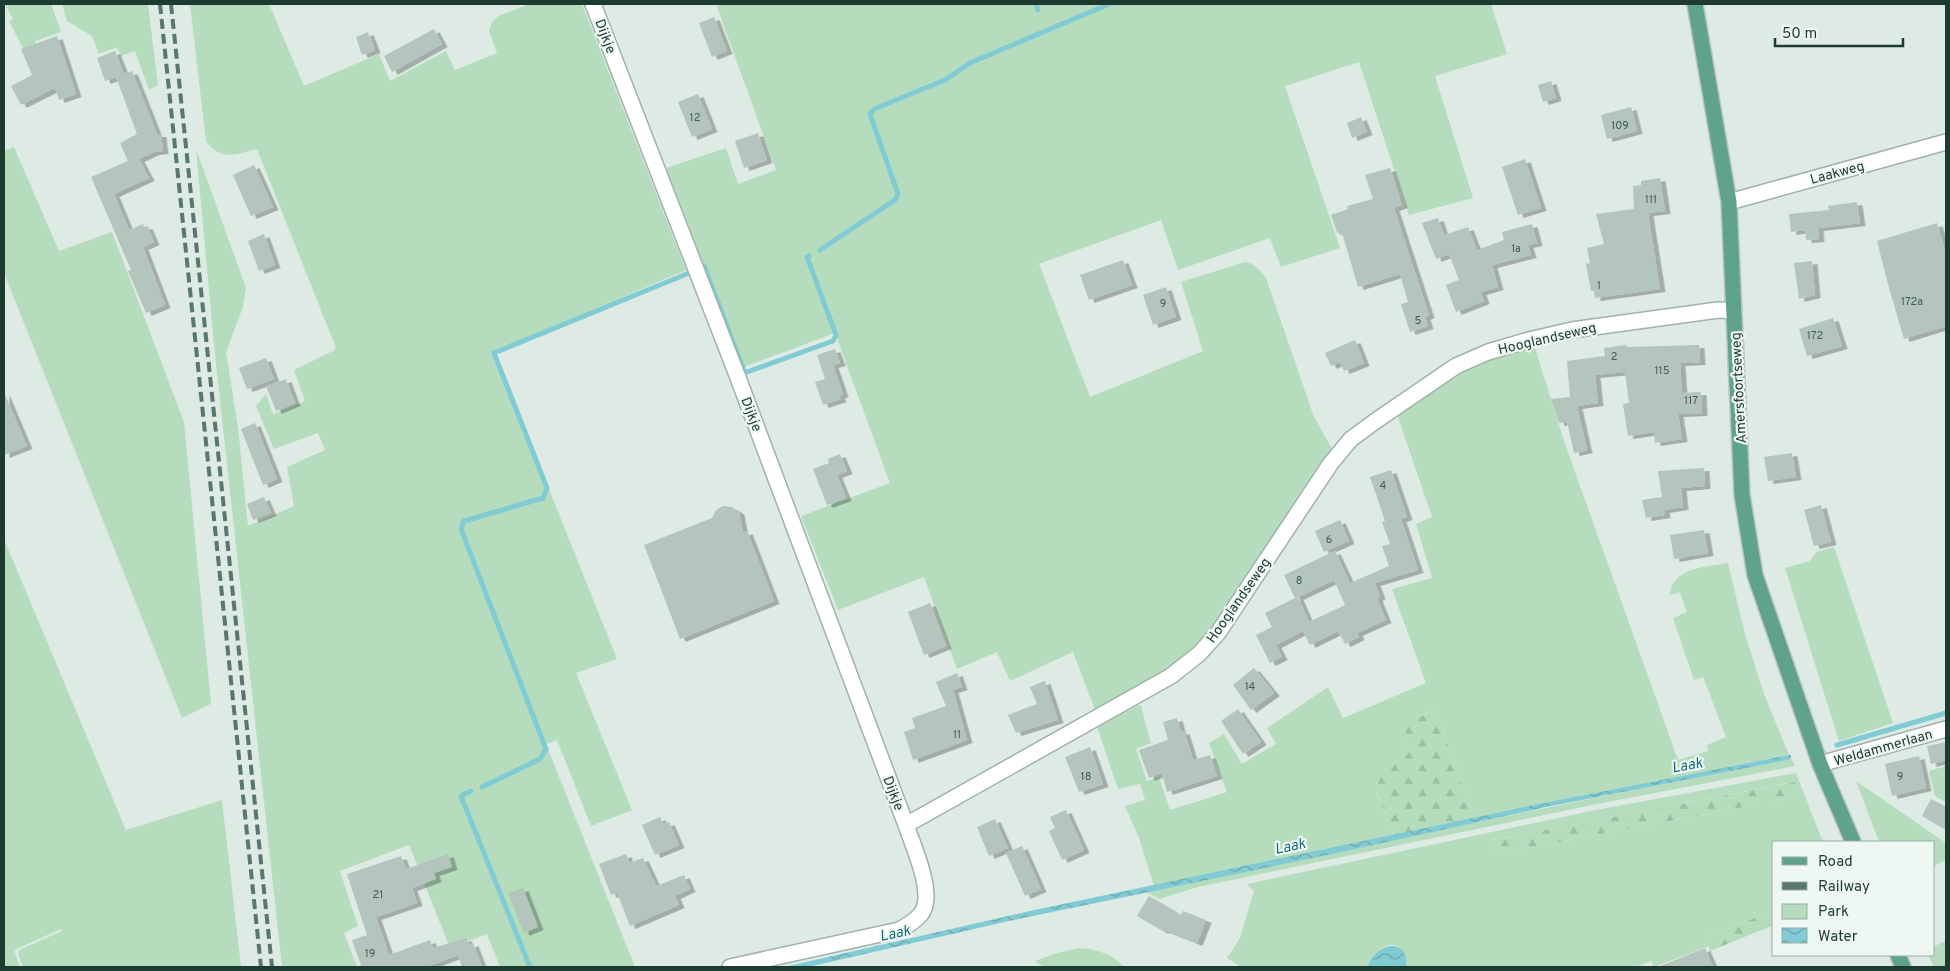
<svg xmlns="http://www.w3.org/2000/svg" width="1950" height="971" font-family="Overpass,sans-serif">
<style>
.green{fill:#b5ddbd;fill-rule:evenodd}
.forest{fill:url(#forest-firs)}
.water{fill:url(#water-waves)}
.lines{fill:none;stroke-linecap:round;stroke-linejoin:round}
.stream{stroke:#81cbd4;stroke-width:5}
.building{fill:#b3c5bd;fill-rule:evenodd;filter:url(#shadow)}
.minor-casing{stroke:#a1b2ab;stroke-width:18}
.major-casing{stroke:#bcc4c2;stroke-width:18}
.minor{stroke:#fff;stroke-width:15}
.major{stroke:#5fa38e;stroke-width:15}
.rail{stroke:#58776d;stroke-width:4;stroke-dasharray:10 5;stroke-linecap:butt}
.labels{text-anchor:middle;stroke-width:4.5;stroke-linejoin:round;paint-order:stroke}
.number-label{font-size:11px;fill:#435e55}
.street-label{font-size:14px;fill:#1e3b32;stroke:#eef7f2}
.water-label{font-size:15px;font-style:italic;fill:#156e7a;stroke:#eef7f2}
</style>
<defs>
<pattern id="forest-firs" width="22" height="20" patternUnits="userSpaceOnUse" patternTransform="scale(1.25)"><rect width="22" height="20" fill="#b5ddbd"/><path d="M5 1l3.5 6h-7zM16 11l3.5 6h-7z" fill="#9bbfa3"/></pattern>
<pattern id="water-waves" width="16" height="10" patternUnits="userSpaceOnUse" patternTransform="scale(1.25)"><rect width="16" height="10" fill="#81cbd4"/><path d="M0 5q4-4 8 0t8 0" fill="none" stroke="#69a6ad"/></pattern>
<filter id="shadow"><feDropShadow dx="5.5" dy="3" stdDeviation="0" flood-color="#0004"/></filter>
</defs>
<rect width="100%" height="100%" fill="#deeae4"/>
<path class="green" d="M 5,4 L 51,4 L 61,32 L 35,41 L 40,54 L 28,58 L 9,21 L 13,19 Z
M 62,4 L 148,4 L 158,85 L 149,90 L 135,51 L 121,56 L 117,47 L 99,54 L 92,36 L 67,21 Z
M 190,4 L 269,4 L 304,86 L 379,54 L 390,81 L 446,51 L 455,70 L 497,53 L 489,31 L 492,22 L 499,16 L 529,4 L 582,4 L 686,270 L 494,352 L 617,659 L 576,673 L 632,810 L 591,826 L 557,740 L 546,744 L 635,967 L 500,967 L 487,934 L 450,948 L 409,845 L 340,871 L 358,926 L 344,933 L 357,967 L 282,967 L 214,345 L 196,149 L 246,288 L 243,307 L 226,352 L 238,427 L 248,526 L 294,506 L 287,467 L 325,450 L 318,433 L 274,449 L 256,406 L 266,394 L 273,414 L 305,401 L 294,370 L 333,351 L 336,348 L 257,149 C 237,154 221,162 206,141 Z
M 716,4 L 1491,4 L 1507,54 L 1435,76 L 1473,198 L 1409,215 L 1359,62 L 1285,86 L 1340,248 L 1281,267 L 1270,238 L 1178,270 L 1161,220 L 1039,264 L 1090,397 L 1203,351 L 1181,282 L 1245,262 C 1255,263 1260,271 1266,278 L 1314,417 L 1332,449 L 1332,452 L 1214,626 C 1184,666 1138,687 1096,712 L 1073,652 L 1010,681 L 997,652 L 957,669 L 924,577 L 838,610 L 801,516 L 890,483 L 835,333 L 744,367 L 666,168 L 726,148 L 738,184 L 776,170 Z
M 14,147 L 59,251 L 112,232 L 184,422 L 211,704 L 182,718 L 4,273 L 4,151 Z
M 1534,345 L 1565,444 L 1678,760 L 1708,751 L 1707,745 L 1726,737 L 1703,677 L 1694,680 L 1673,618 L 1687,612 L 1680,592 L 1670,595 C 1672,567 1707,567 1728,563 L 1745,634 L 1764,694 L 1789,755 L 1474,818 L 1436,710 C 1416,716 1414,721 1405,739 L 1409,750 L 1405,757 L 1395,763 L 1376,791 L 1395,835 L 1154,886 L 1139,838 L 1125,806 L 1145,800 L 1140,784 L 1118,789 L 1097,727 L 1139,705 L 1141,706 L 1151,743 L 1136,749 L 1147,781 L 1159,777 L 1170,810 L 1227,792 L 1209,743 L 1224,734 L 1242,764 L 1276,744 L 1267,728 L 1328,687 L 1343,718 L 1426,683 L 1392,589 L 1432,578 L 1416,524 L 1432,517 L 1397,414 L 1457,374 L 1476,363 Z
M 4,539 L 126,830 L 222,800 L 241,967 L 23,967 L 18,954 L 19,950 L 62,931 L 61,929 L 14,950 L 20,967 L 4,967 Z
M 1834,547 L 1893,723 L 1839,741 L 1785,568 L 1810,561 L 1816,552 Z
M 1791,758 L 1795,766 L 1592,805 L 1198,887 L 1159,899 L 1147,892 C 1361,846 1574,801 1788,760 Z
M 1946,766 L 1946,802 L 1935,796 L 1929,771 Z
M 1796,773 L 1823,842 L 1774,842 L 1774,910 L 1706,938 L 1709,946 L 1654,967 L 1651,961 L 1635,967 L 1406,967 C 1407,952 1397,938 1382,948 C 1375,953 1371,960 1367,967 L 1241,967 L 1227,958 L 1240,938 L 1254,891 L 1247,884 L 1596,810 ZM 1794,782 L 1797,797 L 1495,854 L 1493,840 Z
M 1856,781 L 1946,843 L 1946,860 L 1934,866 L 1934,842 L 1879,842 Z
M 1946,941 L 1946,967 L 1934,967 L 1928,955 L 1934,955 L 1934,946 Z
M 1079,948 C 1096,949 1113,954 1124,967 L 1044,967 L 1035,961 L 1057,953 Z"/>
<path class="forest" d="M 1436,710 L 1474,818 L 1395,835 L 1376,790 L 1379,781 L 1384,771 L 1407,754 L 1409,750 C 1408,746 1405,742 1405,738 C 1404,722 1424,714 1436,710 Z
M 1795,782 L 1797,797 L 1495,854 L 1493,840 Z
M 1774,910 L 1774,925 L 1710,951 L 1706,938 Z"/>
<path class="water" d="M 1789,755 L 1791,755 L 1791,758 L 1788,760 L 1551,806 L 1332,854 L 1009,921 L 808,967 L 784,967 L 1030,911 L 1529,806 Z
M 1390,946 C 1404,946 1407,955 1406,967 L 1367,967 C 1372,957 1378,948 1390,946 Z"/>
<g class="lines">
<path class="stream" d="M 1036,4 L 1038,10
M 820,250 L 895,200 L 898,194 L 870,114 L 874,109 L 945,80 L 970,63 L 1109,4
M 703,267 L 704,266 L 744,371 L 747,372 L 833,341 L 836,335 L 807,257 L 809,256
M 1837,745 L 1946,713
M 482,787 L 540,759 L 546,749 L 461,529 L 464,521 L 543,498 L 547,488 L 494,353 L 689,273
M 471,791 L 461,796 L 530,967"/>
</g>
<path class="building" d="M 714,17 L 727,51 L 712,57 L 699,23 Z
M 434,29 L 442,44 L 392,72 L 384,56 Z
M 368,32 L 375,50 L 362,55 L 356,37 Z
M 57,36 L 76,94 L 59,100 L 55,88 L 21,105 L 11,86 L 32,75 L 21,49 Z
M 115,51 L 124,74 L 132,71 L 157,134 L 161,134 L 163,151 L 154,152 L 139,159 L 149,178 L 114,194 L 129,230 L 143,224 L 144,227 L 147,226 L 154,242 L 143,247 L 165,305 L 146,313 L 128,271 L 131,270 L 91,177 L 128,161 L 120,143 L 137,134 L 116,77 L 105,81 L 97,58 Z
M 1551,81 L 1556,98 L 1543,102 L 1538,85 Z
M 698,94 L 712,129 L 692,137 L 678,102 Z
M 1631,107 L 1637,131 L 1607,139 L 1601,115 Z
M 1361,117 L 1367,132 L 1352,138 L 1347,123 Z
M 758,133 L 767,160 L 744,168 L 735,141 Z
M 1525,159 L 1541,208 L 1518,215 L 1502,167 Z
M 254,165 L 273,207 L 251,216 L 233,175 Z
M 1390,168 L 1402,205 L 1394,208 L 1429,315 L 1425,317 L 1428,326 L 1410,332 L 1401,304 L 1408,302 L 1400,274 L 1358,287 L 1343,236 L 1337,232 L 1331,215 L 1348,209 L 1347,206 L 1373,199 L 1365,175 Z
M 1660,178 L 1665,211 L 1648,213 L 1660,289 L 1595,298 L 1594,291 L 1591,291 L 1586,264 L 1590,263 L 1587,248 L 1604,244 L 1596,214 L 1634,209 L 1633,186 L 1641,185 L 1641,181 Z
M 1857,202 L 1860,223 L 1818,228 L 1819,239 L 1806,240 L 1805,230 L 1791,232 L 1789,214 L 1829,210 L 1828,206 Z
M 1438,218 L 1444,235 L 1468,227 L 1477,250 L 1504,240 L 1502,232 L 1532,224 L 1537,243 L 1528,245 L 1531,255 L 1492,265 L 1498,287 L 1481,292 L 1484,301 L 1456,312 L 1446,285 L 1459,280 L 1449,254 L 1436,259 L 1422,223 Z
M 1937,223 L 1946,254 L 1946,326 L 1904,339 L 1889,288 L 1877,241 Z
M 264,234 L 275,265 L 259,271 L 248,241 Z
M 1123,260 L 1132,285 L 1089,300 L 1080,275 Z
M 1812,261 L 1815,295 L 1799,299 L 1794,263 Z
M 1166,287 L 1176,317 L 1153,325 L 1143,295 Z
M 1833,318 L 1842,346 L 1807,356 L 1799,329 Z
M 1355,340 L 1364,363 L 1344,371 L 1340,362 L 1331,366 L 1325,353 Z
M 1626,345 L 1627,347 L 1699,345 L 1700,362 L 1680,363 L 1682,393 L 1701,392 L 1702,413 L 1678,414 L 1682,439 L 1655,443 L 1654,432 L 1628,436 L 1623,404 L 1629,403 L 1625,372 L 1595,375 L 1598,403 L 1577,406 L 1587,450 L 1574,453 L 1567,422 L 1559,423 L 1551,399 L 1570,397 L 1567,361 L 1605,356 L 1604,348 Z
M 835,349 L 840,363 L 833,365 L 843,394 L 839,396 L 841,399 L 823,405 L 815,382 L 825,379 L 817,355 Z
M 266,358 L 274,379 L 247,389 L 239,368 Z
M 286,379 L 295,403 L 276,411 L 266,386 Z
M 4,392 L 27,446 L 4,455 Z
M 255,423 L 277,479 L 263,485 L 241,429 Z
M 1792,453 L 1796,477 L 1768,481 L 1764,457 Z
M 840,454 L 847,471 L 837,475 L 846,498 L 827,505 L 813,469 L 829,463 L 828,459 Z
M 1704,468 L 1705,486 L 1681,488 L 1683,507 L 1664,510 L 1665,515 L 1646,518 L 1642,500 L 1662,497 L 1658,471 Z
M 1391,470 L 1407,517 L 1401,519 L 1418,570 L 1375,583 L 1380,596 L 1377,598 L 1386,620 L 1357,633 L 1359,637 L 1345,644 L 1338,631 L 1310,645 L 1303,631 L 1276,645 L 1282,657 L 1270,663 L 1256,635 L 1272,627 L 1265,613 L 1295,598 L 1284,575 L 1335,551 L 1350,583 L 1389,566 L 1382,546 L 1390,544 L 1382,522 L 1385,521 L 1370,477 ZM 1334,580 L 1345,605 L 1309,622 L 1298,597 Z
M 264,497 L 271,513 L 253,520 L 247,504 Z
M 1821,505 L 1831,542 L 1814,546 L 1804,510 Z
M 723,506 L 732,507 L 739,512 L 743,533 L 747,531 L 774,601 L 680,639 L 644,545 L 712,518 L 716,510 Z
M 1340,520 L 1349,541 L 1324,552 L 1315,531 Z
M 1704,530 L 1708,553 L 1674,559 L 1670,535 Z
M 930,603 L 946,646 L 924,655 L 908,612 Z
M 1254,668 L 1274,693 L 1251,710 L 1233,685 Z
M 957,673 L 962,687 L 953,690 L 967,740 L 913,760 L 904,732 L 915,728 L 912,718 L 946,706 L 936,682 Z
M 1045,681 L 1058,720 L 1016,733 L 1008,715 L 1037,704 L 1030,687 Z
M 1238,709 L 1261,742 L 1243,754 L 1221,721 Z
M 1177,718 L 1181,732 L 1184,731 L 1193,760 L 1210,755 L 1217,776 L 1167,792 L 1162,773 L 1149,778 L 1139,750 L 1168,740 L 1163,722 Z
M 1946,742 L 1946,760 L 1931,764 L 1927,746 Z
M 1090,747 L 1103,784 L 1079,792 L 1065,757 Z
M 1919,756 L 1926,788 L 1892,796 L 1885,764 Z
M 1931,799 L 1946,807 L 1946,830 L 1922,816 Z
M 1066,810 L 1084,850 L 1062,860 L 1049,831 L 1055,828 L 1050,817 Z
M 660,817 L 663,824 L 669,822 L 679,845 L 655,855 L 642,825 Z
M 995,819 L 1008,848 L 989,856 L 977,827 Z
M 1022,846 L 1041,889 L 1025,896 L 1006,853 Z
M 448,854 L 452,867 L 434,873 L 436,879 L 412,888 L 417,903 L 376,917 L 389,955 L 430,940 L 433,948 L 466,938 L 469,945 L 473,943 L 482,967 L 462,967 L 458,955 L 426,967 L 360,967 L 361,965 L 352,940 L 367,935 L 347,874 L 401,856 L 406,869 Z
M 626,854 L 629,863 L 643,858 L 656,886 L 684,875 L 690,889 L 675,896 L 679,905 L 630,926 L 617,893 L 611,895 L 599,864 Z
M 523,888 L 538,927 L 524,933 L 508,893 Z
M 1149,896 L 1181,915 L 1183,911 L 1206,920 L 1197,943 L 1164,930 L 1163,931 L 1137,916 Z
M 1705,948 L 1713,967 L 1658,967 Z"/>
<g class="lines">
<g class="minor-casing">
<path id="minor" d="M 593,4 L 737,375 L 906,825 C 913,846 936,895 921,914 C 915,921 907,926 899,930 L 730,967
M 1729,202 L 1946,142
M 1820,764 L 1946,729
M 906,825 L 1171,676 L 1199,654 L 1218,633 L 1331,463 L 1351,439 L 1377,420 L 1456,366 L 1488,352 L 1529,340 L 1572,330 L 1718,310 L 1734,311"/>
</g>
<g class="major-casing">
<path id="major" d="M 1695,4 L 1729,202 L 1742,495 L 1755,575 L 1820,764 L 1853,842
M 1898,955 L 1903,967"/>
</g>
<use href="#minor" class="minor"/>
<use href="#major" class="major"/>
<path class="rail" d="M 160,4 L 261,967
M 171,4 L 272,967"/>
</g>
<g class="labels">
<g class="number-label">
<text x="695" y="121">12</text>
<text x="1620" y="129">109</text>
<text x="1651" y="203">111</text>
<text x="1516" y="252">1a</text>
<text x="1599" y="289">1</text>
<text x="1912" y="305">172a</text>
<text x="1163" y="307">9</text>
<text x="1418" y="324">5</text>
<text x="1815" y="339">172</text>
<text x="1614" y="360">2</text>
<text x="1662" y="374">115</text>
<text x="1691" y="404">117</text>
<text x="1383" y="489">4</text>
<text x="1329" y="543">6</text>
<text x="1299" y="584">8</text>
<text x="1250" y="690">14</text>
<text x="957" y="738">11</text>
<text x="1086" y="780">18</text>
<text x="1900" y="780">9</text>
<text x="378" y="898">21</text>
<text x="370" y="957">19</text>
</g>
<g class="street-label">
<text transform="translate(606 36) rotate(69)" y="5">Dijkje</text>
<text transform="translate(1837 172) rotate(-15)" y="5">Laakweg</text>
<text transform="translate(1547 338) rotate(-13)" y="5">Hooglandseweg</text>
<text transform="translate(1738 388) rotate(-93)" y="5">Amersfoortseweg</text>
<text transform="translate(752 414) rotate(69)" y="5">Dijkje</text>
<text transform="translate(1238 600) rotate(-55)" y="5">Hooglandseweg</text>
<text transform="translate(1883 747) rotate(-16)" y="5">Weldammerlaan</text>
<text transform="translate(894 793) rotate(69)" y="5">Dijkje</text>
</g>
<g class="water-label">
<text transform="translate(1687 765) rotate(-11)" y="5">Laak</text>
<text transform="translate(1290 846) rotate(-12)" y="5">Laak</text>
<text transform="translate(895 933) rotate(-12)" y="5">Laak</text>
</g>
</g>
<rect width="1950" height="971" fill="none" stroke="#1e3b32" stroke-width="10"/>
<rect x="1772" y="841" width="162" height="115" fill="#eef7f2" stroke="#9baca5"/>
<rect x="1782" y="857" width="25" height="8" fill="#5fa38e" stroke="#9baca5"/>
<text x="1818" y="866" font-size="15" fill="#1e3b32">Road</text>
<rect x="1782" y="882" width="25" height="8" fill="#58776d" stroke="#9baca5"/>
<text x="1818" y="891" font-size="15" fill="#1e3b32">Railway</text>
<rect x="1782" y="904" width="25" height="15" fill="#b5ddbd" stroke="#9baca5"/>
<text x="1818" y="916" font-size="15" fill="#1e3b32">Park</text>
<rect x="1782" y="928" width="25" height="15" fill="url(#water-waves)" stroke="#9baca5"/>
<text x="1818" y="941" font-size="15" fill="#1e3b32">Water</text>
<path d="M1775 38v8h128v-8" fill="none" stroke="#1e3b32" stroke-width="2.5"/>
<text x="1782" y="38" font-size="15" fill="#1e3b32" stroke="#eef7f2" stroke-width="4" paint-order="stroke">50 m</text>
</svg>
